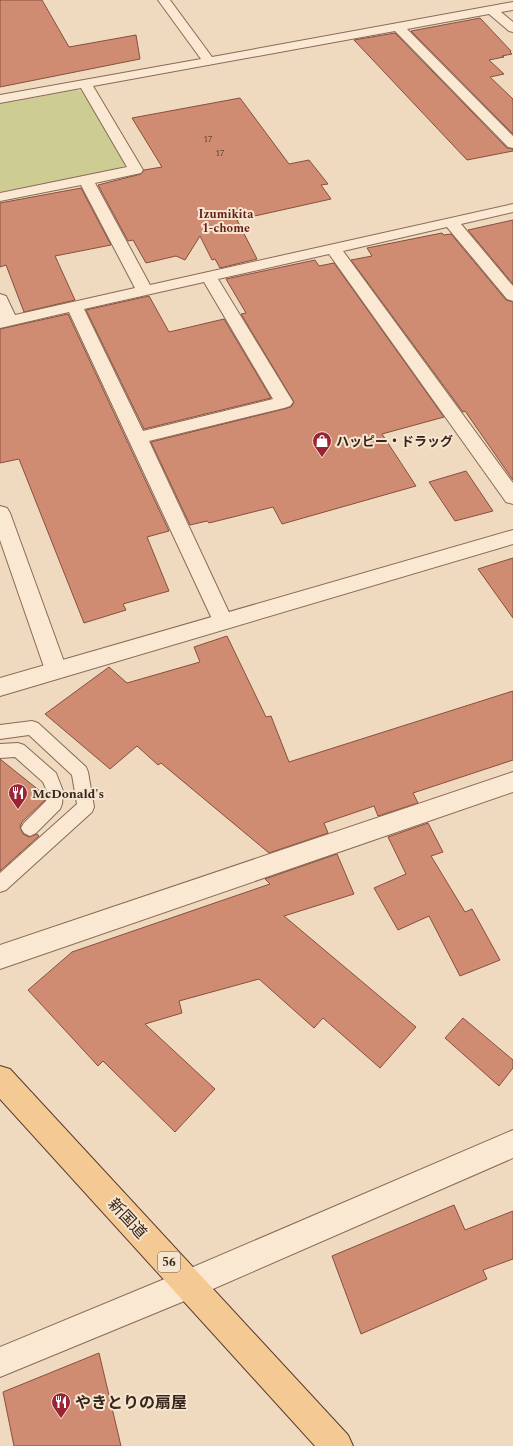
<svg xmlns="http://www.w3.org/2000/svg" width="513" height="1446" font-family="Spectral,'Noto Sans JP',serif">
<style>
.green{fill:#cdcc92}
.building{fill:#cf8c73;stroke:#884f3c}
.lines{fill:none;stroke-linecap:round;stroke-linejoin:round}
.service-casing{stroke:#886a57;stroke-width:2}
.minor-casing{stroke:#886a57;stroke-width:2}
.tertiary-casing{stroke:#886a57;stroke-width:2}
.primary-casing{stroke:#56392b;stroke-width:2}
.service{fill:#fae8d2;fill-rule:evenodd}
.minor{fill:#fae8d2;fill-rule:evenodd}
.tertiary{fill:#fae8d2;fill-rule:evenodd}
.primary{fill:#f5c994;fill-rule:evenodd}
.labels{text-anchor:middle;stroke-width:4;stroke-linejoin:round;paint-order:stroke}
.far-number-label{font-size:9px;fill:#5d3f32}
.far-neighbourhood-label{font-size:12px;font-weight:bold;fill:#651e1a;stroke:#f6e5ce}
.shield{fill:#f6e5ce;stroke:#705f51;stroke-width:1}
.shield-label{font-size:12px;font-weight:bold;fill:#37251c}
.poi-label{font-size:13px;font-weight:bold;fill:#37251c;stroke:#f6e5ce;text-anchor:start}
.near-street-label{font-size:16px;fill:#37251c;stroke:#f6e5ce}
.near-poi-label{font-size:16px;font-weight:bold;fill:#37251c;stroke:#f6e5ce;text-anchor:start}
</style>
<rect width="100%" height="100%" fill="#efdabf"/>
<path class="green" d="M 76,90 L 83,91 L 125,165 L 118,170 L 0,192 L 0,104 Z"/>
<path class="building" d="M 0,0 L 42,0 L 69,47 L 136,35 L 140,59 L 0,87 Z
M 480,18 L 511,51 L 510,52 L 512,54 L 502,56 L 504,57 L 489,60 L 504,74 L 490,77 L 513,99 L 513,134 L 411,31 Z
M 395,33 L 507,148 L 513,149 L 513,151 L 467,160 L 354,40 Z
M 240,98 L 289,164 L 309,160 L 328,184 L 321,185 L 331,199 L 237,220 L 257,259 L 220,268 L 215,259 L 212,260 L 200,236 L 185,260 L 176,256 L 146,263 L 133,240 L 128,241 L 98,185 L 141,174 L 144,170 L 162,167 L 132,118 Z
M 81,188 L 111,245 L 55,256 L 75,300 L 24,312 L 6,265 L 0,267 L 0,203 Z
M 513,220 L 513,284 L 468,230 Z
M 442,233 L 444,235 L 451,234 L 506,300 L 513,302 L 513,480 L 465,411 L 463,412 L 351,260 L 372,256 L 367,248 Z
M 315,260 L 319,266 L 334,263 L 444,417 L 382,434 L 416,486 L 282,524 L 273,507 L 209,523 L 207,521 L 190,525 L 151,442 L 284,409 L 291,407 L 294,402 L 241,314 L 246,313 L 226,279 Z
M 149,296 L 169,332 L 224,319 L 271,398 L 144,429 L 86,310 Z
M 68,314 L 169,531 L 147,537 L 169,591 L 123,604 L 126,610 L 84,623 L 19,459 L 0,463 L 0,329 Z
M 466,471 L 493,511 L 455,521 L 429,482 Z
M 513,558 L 513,618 L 478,569 Z
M 227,636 L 266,717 L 271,716 L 289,762 L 513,691 L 513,760 L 413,793 L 418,803 L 378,816 L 374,806 L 324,823 L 328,833 L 269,853 L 161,763 L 158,765 L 137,746 L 110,769 L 45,714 L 109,667 L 127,683 L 200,662 L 194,647 Z
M 0,759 L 45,795 L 45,800 L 22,822 L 20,827 L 23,834 L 29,837 L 37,834 L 39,836 L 0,871 Z
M 428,823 L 443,852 L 431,856 L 465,912 L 472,909 L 500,960 L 460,976 L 429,916 L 398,930 L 374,888 L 406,874 L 388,837 Z
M 337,854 L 354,894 L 284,916 L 416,1027 L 380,1068 L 323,1018 L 314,1028 L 259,979 L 179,1001 L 182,1013 L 145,1024 L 215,1089 L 175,1132 L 103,1061 L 98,1066 L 28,990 L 72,952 L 270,884 L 265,879 Z
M 463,1018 L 513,1060 L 513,1068 L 499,1086 L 445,1038 Z
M 454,1205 L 465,1230 L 513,1211 L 513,1259 L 483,1270 L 487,1279 L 361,1334 L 332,1256 Z
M 99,1353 L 121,1446 L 14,1446 L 3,1392 Z"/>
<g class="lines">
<g class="service-casing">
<path id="service" d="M 32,721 L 38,723 L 86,767 L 88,772 L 94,807 L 92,812 L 6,890 L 0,892 L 0,873 L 77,804 L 72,775 L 29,735 L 0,739 L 0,725 Z
M 18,743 L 24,745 L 56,773 L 63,791 L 62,804 L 60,809 L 36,833 L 30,836 L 24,833 L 21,828 L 24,823 L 46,801 L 47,791 L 43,782 L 15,757 L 0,758 L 0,744 Z"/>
</g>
<g class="minor-casing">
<path id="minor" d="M 158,0 L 170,0 L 212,57 L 513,2 L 513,10 L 501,12 L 513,22 L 513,32 L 509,31 L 489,14 L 407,29 L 513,136 L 513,148 L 508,147 L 395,31 L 93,86 L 143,170 L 141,173 L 95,183 L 150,285 L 513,204 L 513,212 L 461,224 L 513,286 L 513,301 L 507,299 L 447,227 L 343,251 L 513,483 L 513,504 L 506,502 L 329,254 L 218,279 L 293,402 L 290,406 L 284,408 L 149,441 L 233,621 L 230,627 L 223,629 L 216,627 L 213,621 L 69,312 L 0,328 L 0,294 L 6,296 L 15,315 L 135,288 L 81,185 L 0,201 L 0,193 L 127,167 L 81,88 L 0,103 L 0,95 L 201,59 ZM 204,282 L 273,399 L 143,431 L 84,309 Z
M 0,506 L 7,508 L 10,513 L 67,670 L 64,676 L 56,679 L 48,676 L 45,670 L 0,540 Z
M 513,772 L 513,792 L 0,969 L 0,945 Z
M 513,1130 L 513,1158 L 199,1295 L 0,1377 L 0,1347 L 179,1273 Z"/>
</g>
<g class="tertiary-casing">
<path id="tertiary" d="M 513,530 L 513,544 L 0,696 L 0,678 Z"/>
</g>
<g class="primary-casing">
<path id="primary" d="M 0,1066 L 10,1069 L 348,1435 L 353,1446 L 315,1446 L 0,1099 Z"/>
</g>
<use href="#service" class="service"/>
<use href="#minor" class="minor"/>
<use href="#tertiary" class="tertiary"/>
<use href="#primary" class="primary"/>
</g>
<defs>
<g id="shop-pin" transform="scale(1)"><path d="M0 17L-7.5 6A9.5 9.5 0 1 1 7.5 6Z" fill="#992436" stroke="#f6e5ce"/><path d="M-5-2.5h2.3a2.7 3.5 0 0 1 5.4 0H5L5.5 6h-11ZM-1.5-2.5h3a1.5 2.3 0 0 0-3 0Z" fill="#fff"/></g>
<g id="restaurant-pin" transform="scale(1)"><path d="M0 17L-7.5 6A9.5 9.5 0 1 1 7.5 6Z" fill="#992436" stroke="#f6e5ce"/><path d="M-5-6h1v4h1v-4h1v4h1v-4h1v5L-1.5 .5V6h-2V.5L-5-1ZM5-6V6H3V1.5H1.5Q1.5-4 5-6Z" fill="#fff"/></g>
</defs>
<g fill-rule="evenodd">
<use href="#shop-pin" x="322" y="441"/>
<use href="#restaurant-pin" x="18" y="793"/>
<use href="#restaurant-pin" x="61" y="1402"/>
</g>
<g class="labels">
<g class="far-number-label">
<text x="208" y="142">17</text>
<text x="220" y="156">17</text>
</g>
<g class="far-neighbourhood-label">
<text x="226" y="218">Izumikita<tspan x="226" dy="14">1-chome</tspan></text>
</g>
<rect class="shield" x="158" y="1252" width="22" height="20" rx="3"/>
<g class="shield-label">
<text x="169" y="1266">56</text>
</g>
<g class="poi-label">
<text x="336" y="446">ハッピー・ドラッグ</text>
<text x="32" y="798">McDonald's</text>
</g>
<g class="near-street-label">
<text transform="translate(128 1218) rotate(47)" y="6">新国道</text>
</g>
<g class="near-poi-label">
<text x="75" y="1408">やきとりの扇屋</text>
</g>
</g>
</svg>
